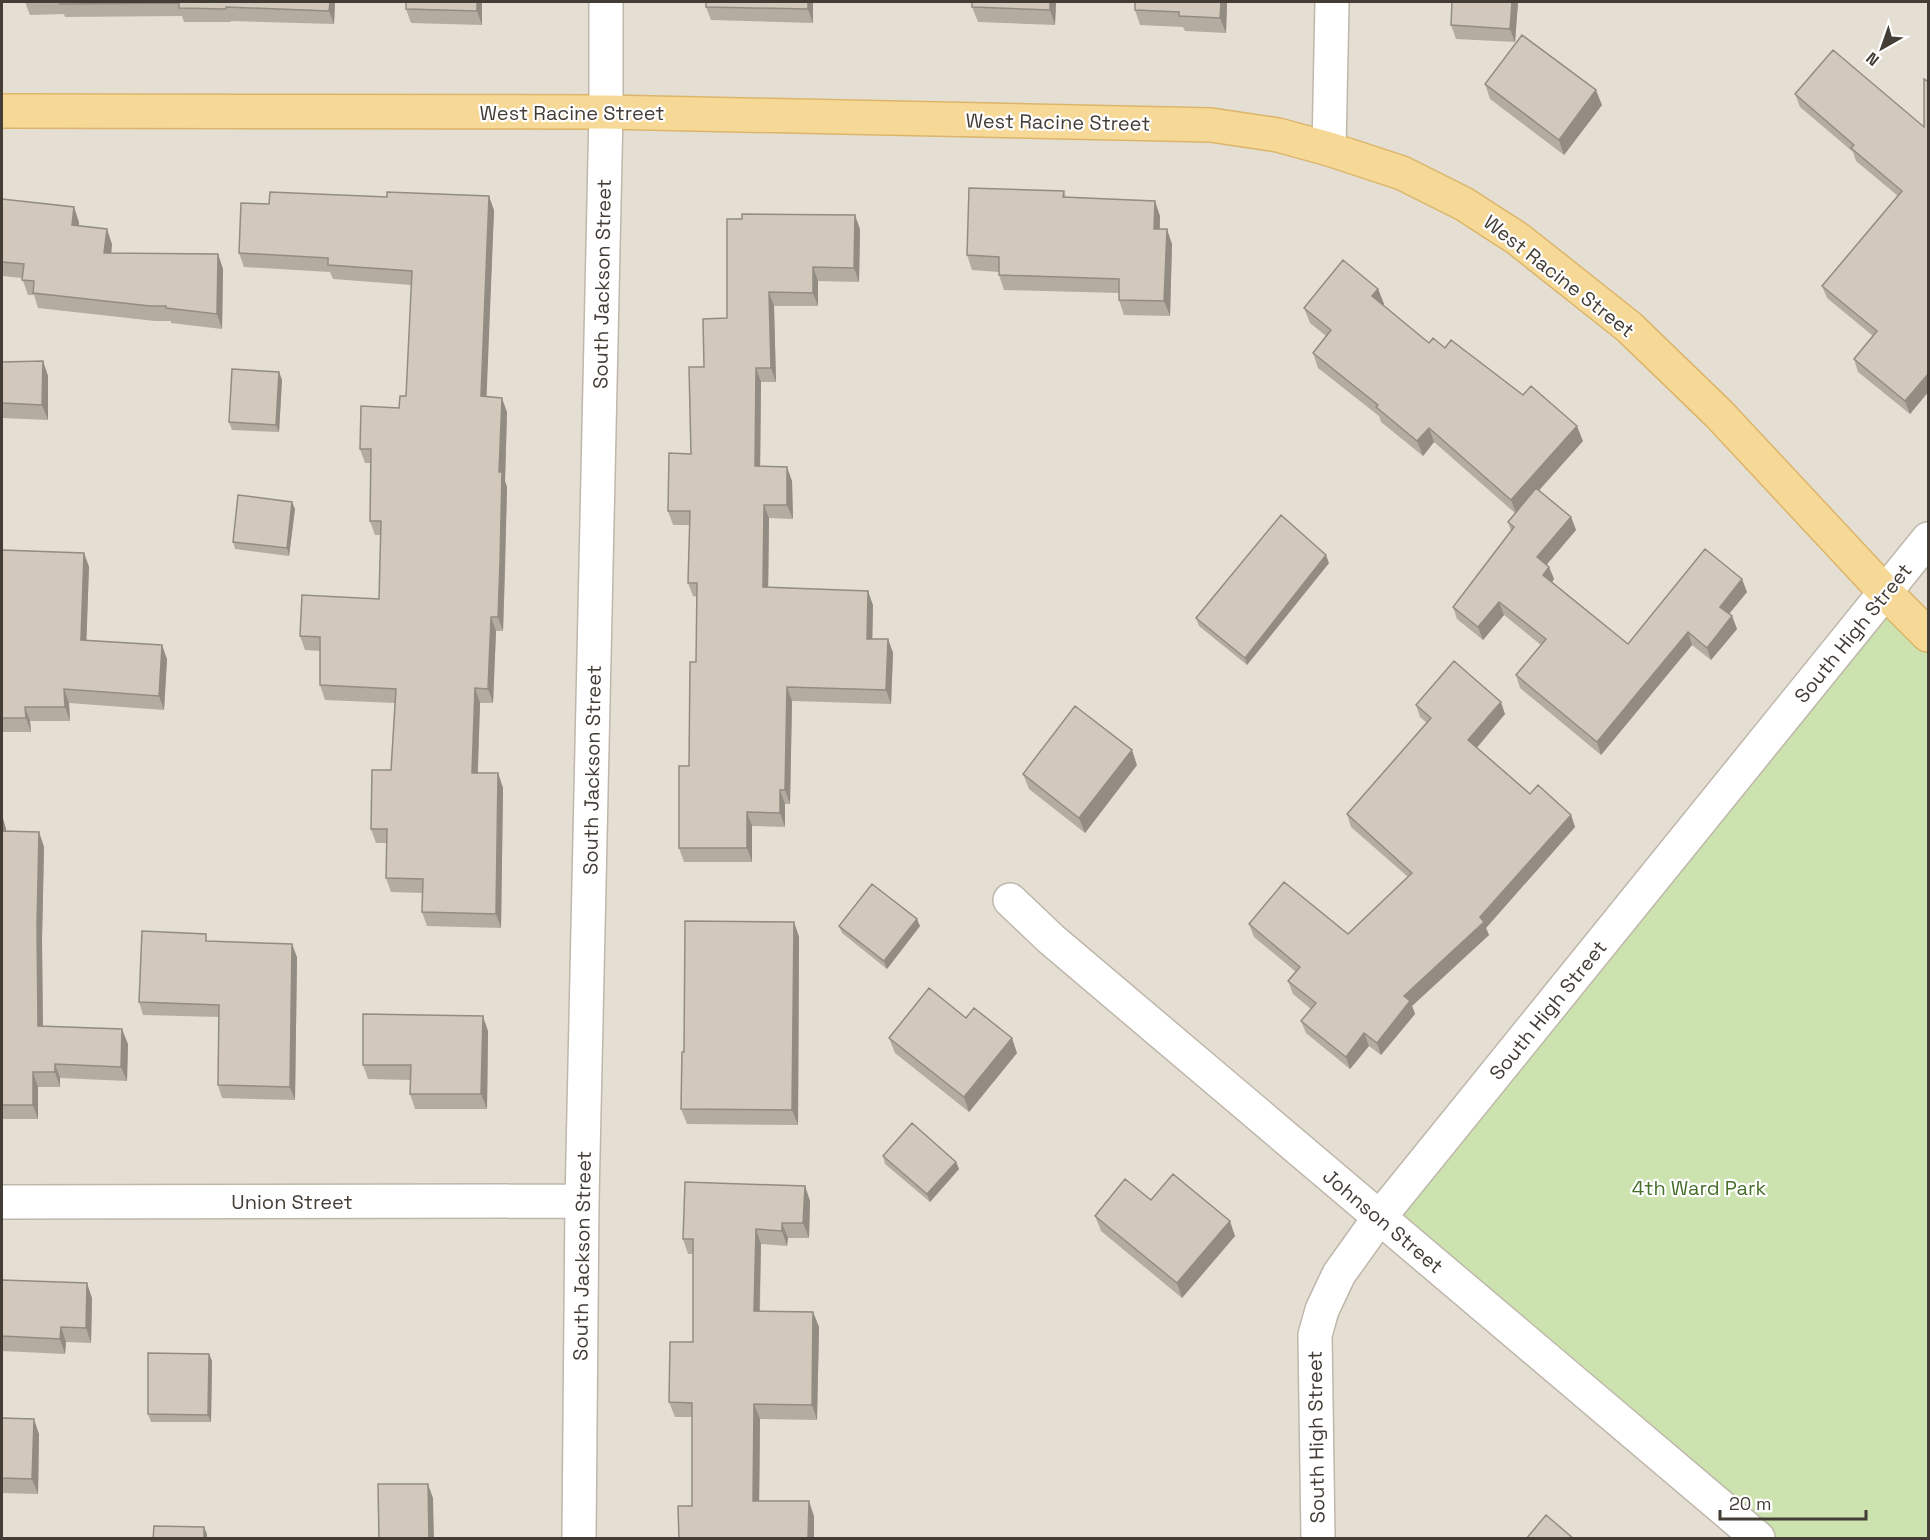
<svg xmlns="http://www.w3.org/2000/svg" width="1930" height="1540" font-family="'Space Grotesk',sans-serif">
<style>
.residential{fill:#e5ded3}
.green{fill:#cde3af}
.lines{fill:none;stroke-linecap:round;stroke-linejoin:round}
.minor-casing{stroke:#bfb7ab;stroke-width:36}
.major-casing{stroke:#dbb569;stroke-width:36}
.minor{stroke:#fff;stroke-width:33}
.major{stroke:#f7d997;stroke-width:33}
.wall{fill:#b5aca1}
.shaded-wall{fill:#938c83}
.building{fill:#d2c8bb;stroke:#938c83;stroke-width:1.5}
.labels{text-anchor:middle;stroke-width:4.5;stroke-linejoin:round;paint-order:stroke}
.street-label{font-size:20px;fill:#433d35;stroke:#fff}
.park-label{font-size:20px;fill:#48702c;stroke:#fff}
</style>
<rect width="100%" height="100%" fill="#f1ede5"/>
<path class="residential" d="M 2,2 L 1928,2 L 1928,1538 L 2,1538 Z"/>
<path class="green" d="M 1886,593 L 1928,635 L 1928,1538 L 1758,1538 L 1379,1218 Z"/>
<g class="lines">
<g class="minor-casing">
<path id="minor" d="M 1329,149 L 1332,2
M 1010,900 L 1051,939 L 1758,1538
M 2,1202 L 582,1201
M 579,1538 L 582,1201 L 606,112 L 606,2
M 1318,1538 L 1315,1335 L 1322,1310 L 1339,1274 L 1379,1218 L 1928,539"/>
</g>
<g class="major-casing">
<path id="major" d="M 2,111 L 606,112 L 1211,125 L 1278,135 L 1329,149 L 1402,173 L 1464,204 L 1518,239 L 1629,327 L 1719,414 L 1886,593 L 1928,635"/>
</g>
<use href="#minor" class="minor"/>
<use href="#major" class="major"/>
</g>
<path class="wall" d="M 25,2 L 335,2 L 334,24 L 231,21 L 231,22 L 184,22 L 182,16 L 65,17 L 64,14 L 30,15 Z
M 406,2 L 482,2 L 482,25 L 411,23 L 406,9 Z
M 706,2 L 813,2 L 813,23 L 711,20 L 706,7 Z
M 1056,2 L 1055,25 L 978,22 L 972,7 Z
M 1227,2 L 1226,33 L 1185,31 L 1183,27 L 1140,25 L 1135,10 Z
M 1518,2 L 1515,42 L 1456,39 L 1451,25 Z
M 1929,82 L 1929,391 L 1910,414 L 1858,372 L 1854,359 L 1873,336 L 1827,298 L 1822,286 L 1898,196 L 1856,161 L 1853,152 L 1800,107 L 1795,94 L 1924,127 Z
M 1485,84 L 1602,105 L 1564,155 L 1490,99 Z
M 1064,191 L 1066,197 L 1160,216 L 1160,229 L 1172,244 L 1170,316 L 1124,315 L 1119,300 L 1119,293 L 1004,290 L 999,275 L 999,272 L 972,270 L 967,255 Z
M 2,199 L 79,222 L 79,226 L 112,244 L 111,253 L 218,254 L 223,269 L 222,329 L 171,323 L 171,321 L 155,321 L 38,308 L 34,295 L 28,295 L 22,278 L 2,276 Z
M 269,204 L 494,210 L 486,397 L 507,412 L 505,481 L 507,487 L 505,577 L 503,631 L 496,631 L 493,703 L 480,703 L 478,773 L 498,773 L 503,788 L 501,928 L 427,926 L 422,912 L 422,893 L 391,892 L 386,878 L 387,843 L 376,843 L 371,829 L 391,770 L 395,703 L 325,700 L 320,685 L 320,651 L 305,650 L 300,636 L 379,599 L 381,535 L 375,535 L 370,521 L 371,463 L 365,463 L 360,449 L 399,408 L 406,396 L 412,285 L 333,279 L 330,272 L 244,267 L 239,253 Z
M 860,229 L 859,282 L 818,281 L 818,306 L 774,306 L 776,382 L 761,382 L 760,466 L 792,481 L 793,519 L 769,518 L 768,587 L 873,605 L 872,639 L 888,639 L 893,653 L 891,704 L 792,701 L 790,804 L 785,804 L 785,827 L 752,826 L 752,862 L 684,862 L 679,848 L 689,766 L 696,662 L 697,597 L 693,596 L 688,583 L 690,525 L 673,525 L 668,511 L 691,454 L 704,367 L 727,318 Z
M 1378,289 L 1384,304 L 1383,305 L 1429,343 L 1445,348 L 1583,441 L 1539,490 L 1571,517 L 1576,530 L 1547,564 L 1549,567 L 1554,579 L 1552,582 L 1628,644 L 1747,592 L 1729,614 L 1732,616 L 1737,629 L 1711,660 L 1692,645 L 1601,755 L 1520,688 L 1516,675 L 1541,645 L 1504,615 L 1483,640 L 1457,619 L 1453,607 L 1511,531 L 1508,522 L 1515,513 L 1434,442 L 1423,456 L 1381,422 L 1379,416 L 1318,368 L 1313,353 L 1326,336 L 1310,323 L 1304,308 Z
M 43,361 L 48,376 L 48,420 L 2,418 L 2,362 Z
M 279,372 L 282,380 L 279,432 L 232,430 L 229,422 Z
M 295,509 L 289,556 L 235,549 L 233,542 Z
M 2,550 L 84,553 L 89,567 L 86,640 L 167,659 L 164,710 L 69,703 L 70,721 L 30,721 L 31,732 L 2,732 Z
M 1329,563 L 1247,665 L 1199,626 L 1196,618 Z
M 1416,705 L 1505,714 L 1477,748 L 1530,794 L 1571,815 L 1575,827 L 1486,928 L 1489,935 L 1412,1006 L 1415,1014 L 1381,1055 L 1369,1046 L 1350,1069 L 1306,1033 L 1301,1021 L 1311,1009 L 1293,994 L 1288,981 L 1296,972 L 1254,937 L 1249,924 L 1348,934 L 1408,877 L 1351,827 L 1347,814 L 1427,723 L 1420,717 Z
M 1137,765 L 1085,833 L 1029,789 L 1023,774 Z
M 2,815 L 6,829 L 6,831 L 39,832 L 44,847 L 42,940 L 43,1026 L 128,1044 L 127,1081 L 60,1078 L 60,1087 L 38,1087 L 38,1119 L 2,1119 Z
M 794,922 L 799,937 L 798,1125 L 687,1124 L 681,1109 L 684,1052 Z
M 839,926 L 920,926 L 887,969 L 842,933 Z
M 209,941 L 297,957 L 295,1100 L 222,1098 L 218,1085 L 219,1017 L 143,1015 L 139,1002 Z
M 966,1018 L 1017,1053 L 969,1112 L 895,1053 L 889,1038 Z
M 488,1031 L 487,1109 L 415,1109 L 410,1094 L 410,1080 L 368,1079 L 363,1065 Z
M 883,1156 L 956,1162 L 959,1169 L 930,1202 L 885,1164 Z
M 805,1186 L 810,1201 L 809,1238 L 788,1238 L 787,1246 L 761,1244 L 760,1311 L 813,1312 L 819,1327 L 817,1420 L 760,1419 L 759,1501 L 814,1516 L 814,1539 L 679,1539 L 692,1506 L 692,1417 L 675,1417 L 669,1402 L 693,1342 L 693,1254 L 688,1254 L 683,1239 Z
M 1151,1200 L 1235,1236 L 1182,1298 L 1101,1231 L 1095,1216 Z
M 2,1280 L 92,1298 L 91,1343 L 66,1342 L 65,1354 L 2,1351 Z
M 209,1354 L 212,1361 L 211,1422 L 151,1422 L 148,1414 Z
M 2,1418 L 39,1434 L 38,1494 L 2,1493 Z"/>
<path class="shaded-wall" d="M 330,2 L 335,2 L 334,24 L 329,11 Z
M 477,2 L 482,2 L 482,25 L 477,11 Z
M 808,2 L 813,2 L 813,23 L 808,9 Z
M 1050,2 L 1056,2 L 1055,25 L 1050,10 Z
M 1221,2 L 1227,2 L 1226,33 L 1220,18 Z
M 1512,2 L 1518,2 L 1515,42 L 1510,29 Z
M 1596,90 L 1602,105 L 1564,155 L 1559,140 Z
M 489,196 L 494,210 L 486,411 L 481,396 Z
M 1155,201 L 1160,216 L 1159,244 L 1154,229 Z
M 74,207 L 79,222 L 77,240 L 72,225 Z
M 855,215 L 860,229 L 859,282 L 854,268 Z
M 107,229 L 112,244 L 110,268 L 104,253 Z
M 1167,229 L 1172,244 L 1170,316 L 1164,301 Z
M 218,254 L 223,269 L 222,329 L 217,314 Z
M 813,267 L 818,281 L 818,306 L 813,293 Z
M 1378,289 L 1384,304 L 1378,311 L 1372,296 Z
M 769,292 L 774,306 L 776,382 L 771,368 Z
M 43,361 L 48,376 L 48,420 L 42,405 Z
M 756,368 L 761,382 L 760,480 L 755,466 Z
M 279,372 L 282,380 L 279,432 L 276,425 Z
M 1929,373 L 1929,391 L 1910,414 L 1905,401 Z
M 502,398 L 507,412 L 505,481 L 507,487 L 503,631 L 498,617 L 499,472 Z
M 1577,426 L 1583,441 L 1517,515 L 1511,500 Z
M 1429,428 L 1434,442 L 1423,456 L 1417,441 Z
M 787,467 L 792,481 L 793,519 L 787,505 Z
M 292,502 L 295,509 L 289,556 L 287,548 Z
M 764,505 L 769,518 L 768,601 L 763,587 Z
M 1571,517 L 1576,530 L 1542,570 L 1537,557 Z
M 84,553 L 89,567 L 86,653 L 81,640 Z
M 1326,555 L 1329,563 L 1247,665 L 1245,658 Z
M 1549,567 L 1554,579 L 1548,588 L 1543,575 Z
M 1742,579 L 1747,592 L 1724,620 L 1720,607 Z
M 868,591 L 873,605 L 872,652 L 867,639 Z
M 1499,602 L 1504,615 L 1483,640 L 1478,627 Z
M 1732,616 L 1737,629 L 1711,660 L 1707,648 Z
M 491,617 L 496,631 L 493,703 L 488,689 Z
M 1688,632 L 1692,645 L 1601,755 L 1597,742 Z
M 888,639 L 893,653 L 891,704 L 886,690 Z
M 162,645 L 167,659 L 164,710 L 159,696 Z
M 787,687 L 792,701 L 790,804 L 785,790 Z
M 475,688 L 480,703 L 477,787 L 472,773 Z
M 64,689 L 69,703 L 70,721 L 65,707 Z
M 1501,702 L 1505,714 L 1472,753 L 1468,740 Z
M 25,707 L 30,721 L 31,732 L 26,718 Z
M 1132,750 L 1137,765 L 1085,833 L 1079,818 Z
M 498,773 L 503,788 L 501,928 L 496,914 Z
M 780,790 L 785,804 L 785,827 L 780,813 Z
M 747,812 L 752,826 L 752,862 L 747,848 Z
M 2,815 L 6,829 L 6,846 L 2,833 Z
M 1571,815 L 1575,827 L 1486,928 L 1489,935 L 1412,1006 L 1415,1014 L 1381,1055 L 1377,1043 L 1404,996 L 1480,917 Z
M 39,832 L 44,847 L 42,940 L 43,1040 L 38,1026 L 37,925 Z
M 917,919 L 920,926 L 887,969 L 884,961 Z
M 794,922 L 799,937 L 798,1125 L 792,1110 Z
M 292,944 L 297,957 L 295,1100 L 290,1087 Z
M 483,1016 L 488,1031 L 487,1109 L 481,1094 Z
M 122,1029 L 128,1044 L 127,1081 L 121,1067 Z
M 1364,1033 L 1369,1046 L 1350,1069 L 1346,1057 Z
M 1012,1038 L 1017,1053 L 969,1112 L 964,1097 Z
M 55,1064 L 60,1078 L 60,1087 L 55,1072 Z
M 33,1072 L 38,1087 L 38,1119 L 33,1105 Z
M 956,1162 L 959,1169 L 930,1202 L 927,1194 Z
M 805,1186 L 810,1201 L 809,1238 L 803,1223 Z
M 1230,1221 L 1235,1236 L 1182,1298 L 1177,1283 Z
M 782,1223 L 788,1238 L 787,1246 L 782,1231 Z
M 756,1229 L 761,1244 L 759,1326 L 754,1311 Z
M 87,1283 L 92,1298 L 91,1343 L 86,1328 Z
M 813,1312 L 819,1327 L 817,1420 L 812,1405 Z
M 61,1327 L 66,1342 L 65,1354 L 60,1339 Z
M 209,1354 L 212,1361 L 211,1422 L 208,1415 Z
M 754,1404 L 760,1419 L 759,1516 L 753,1501 Z
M 34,1419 L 39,1434 L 38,1494 L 32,1479 Z
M 428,1484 L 433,1498 L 434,1539 L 429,1539 Z
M 809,1501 L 814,1516 L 814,1539 L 808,1539 Z
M 204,1527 L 207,1534 L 207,1539 L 204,1539 Z"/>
<path class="building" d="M 60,2 L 330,2 L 329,11 L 226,7 L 226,9 L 179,8 L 179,3 L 60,4 Z
M 406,2 L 477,2 L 477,11 L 406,9 Z
M 706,2 L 808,2 L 808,9 L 706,7 Z
M 972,2 L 1050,2 L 1050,10 L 972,7 Z
M 1135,2 L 1221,2 L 1220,18 L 1179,16 L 1179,12 L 1135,10 Z
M 1452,2 L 1512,2 L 1510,29 L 1451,25 Z
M 1522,35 L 1596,90 L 1559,140 L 1485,84 Z
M 1833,50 L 1924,127 L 1924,79 L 1929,82 L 1929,373 L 1905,401 L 1854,359 L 1877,331 L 1822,286 L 1902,191 L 1851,148 L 1854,145 L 1795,94 Z
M 969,188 L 1064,191 L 1063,197 L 1155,201 L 1154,229 L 1167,229 L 1164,301 L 1119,300 L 1119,279 L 999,275 L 999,257 L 967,255 Z
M 270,192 L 387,197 L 387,192 L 489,196 L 481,396 L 502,398 L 499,472 L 502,472 L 500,563 L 498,617 L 491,617 L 488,689 L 475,688 L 472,773 L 498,773 L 496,914 L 422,912 L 423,879 L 386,878 L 387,829 L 371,829 L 372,770 L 391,770 L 396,689 L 320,685 L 320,637 L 300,636 L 302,595 L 379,599 L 381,521 L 370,521 L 371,449 L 360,449 L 361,406 L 399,408 L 400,396 L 406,396 L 412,271 L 328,265 L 328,258 L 239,253 L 241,203 L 269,204 Z
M 2,199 L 74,207 L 72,225 L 107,229 L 104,253 L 218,254 L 217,314 L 166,308 L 166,306 L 150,306 L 33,293 L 34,281 L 22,280 L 24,264 L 2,262 Z
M 742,214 L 855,215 L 854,268 L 813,267 L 813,293 L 769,292 L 771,368 L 756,368 L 755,466 L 787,467 L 787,505 L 764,505 L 763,587 L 868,591 L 867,639 L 888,639 L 886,690 L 787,687 L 785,790 L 780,790 L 780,813 L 747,812 L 747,848 L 679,848 L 679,766 L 689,766 L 690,662 L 696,662 L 697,583 L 688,583 L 690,511 L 668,511 L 669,453 L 691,454 L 689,367 L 704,367 L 703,319 L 727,318 L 727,219 L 742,219 Z
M 1343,260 L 1378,289 L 1372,296 L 1429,343 L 1433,338 L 1445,348 L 1451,340 L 1523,395 L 1531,386 L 1577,426 L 1511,500 L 1429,428 L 1417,441 L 1376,407 L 1378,405 L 1313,353 L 1331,330 L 1304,308 Z
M 43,361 L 42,405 L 2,403 L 2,362 Z
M 232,369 L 279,372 L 276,425 L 229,422 Z
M 1536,488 L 1571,517 L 1537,557 L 1549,567 L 1543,575 L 1628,644 L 1705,549 L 1742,579 L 1720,607 L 1732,616 L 1707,648 L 1688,632 L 1597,742 L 1516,675 L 1546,639 L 1499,602 L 1478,627 L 1453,607 L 1514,527 L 1508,522 Z
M 238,495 L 292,502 L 287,548 L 233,542 Z
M 1281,515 L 1326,555 L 1245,658 L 1196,618 Z
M 2,550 L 84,553 L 81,640 L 162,645 L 159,696 L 64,689 L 65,707 L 25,707 L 26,718 L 2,718 Z
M 1454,661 L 1501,702 L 1468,740 L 1530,794 L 1538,785 L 1571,815 L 1480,917 L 1484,922 L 1404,996 L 1410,1001 L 1377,1043 L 1364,1033 L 1346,1057 L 1301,1021 L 1316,1003 L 1288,981 L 1300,967 L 1249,924 L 1284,882 L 1348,934 L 1412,873 L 1347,814 L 1431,718 L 1416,705 Z
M 1075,706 L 1132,750 L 1079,818 L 1023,774 Z
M 2,831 L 39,832 L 37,925 L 38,1026 L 122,1029 L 121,1067 L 55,1064 L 55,1072 L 33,1072 L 33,1105 L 2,1105 Z
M 872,884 L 917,919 L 884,961 L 839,926 Z
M 685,921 L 794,922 L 792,1110 L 681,1109 L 682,1052 L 684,1052 Z
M 142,931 L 206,934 L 206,941 L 292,944 L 290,1087 L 218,1085 L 219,1005 L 139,1002 Z
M 929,988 L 966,1018 L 974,1008 L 1012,1038 L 964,1097 L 889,1038 Z
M 363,1014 L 483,1016 L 481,1094 L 410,1094 L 411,1065 L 363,1065 Z
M 912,1123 L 956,1162 L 927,1194 L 883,1156 Z
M 1173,1174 L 1230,1221 L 1177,1283 L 1095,1216 L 1125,1179 L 1151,1200 Z
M 685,1182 L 805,1186 L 803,1223 L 782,1223 L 782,1231 L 756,1229 L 754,1311 L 813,1312 L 812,1405 L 754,1404 L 753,1501 L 809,1501 L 808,1539 L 679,1539 L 678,1506 L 692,1506 L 692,1403 L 669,1402 L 670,1342 L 693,1342 L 693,1239 L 683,1239 Z
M 2,1280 L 87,1283 L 86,1328 L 61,1327 L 60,1339 L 2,1336 Z
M 148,1353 L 209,1354 L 208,1415 L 148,1414 Z
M 2,1418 L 34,1419 L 32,1479 L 2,1478 Z
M 378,1484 L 428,1484 L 429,1539 L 379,1539 Z
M 1546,1515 L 1574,1539 L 1526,1539 Z
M 154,1526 L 204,1527 L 204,1539 L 153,1539 Z"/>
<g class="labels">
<g class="street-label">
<text x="572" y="120">West Racine Street</text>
<text transform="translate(1058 122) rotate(1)" y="7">West Racine Street</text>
<text transform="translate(1559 276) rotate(38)" y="7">West Racine Street</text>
<text transform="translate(602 284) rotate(-89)" y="7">South Jackson Street</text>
<text transform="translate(1853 633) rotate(-51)" y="7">South High Street</text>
<text transform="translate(592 770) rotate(-89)" y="7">South Jackson Street</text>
<text transform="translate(1548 1010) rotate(-51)" y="7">South High Street</text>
<text x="292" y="1209">Union Street</text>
<text transform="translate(1383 1221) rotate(40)" y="7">Johnson Street</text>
<text transform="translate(582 1256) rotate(-89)" y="7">South Jackson Street</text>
<text transform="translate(1316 1437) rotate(-91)" y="7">South High Street</text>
</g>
<g class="park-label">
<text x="1699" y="1195">4th Ward Park</text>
</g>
</g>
<rect width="1930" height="1540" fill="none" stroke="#433d35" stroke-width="6"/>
<g transform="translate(1882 48) rotate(220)" stroke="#ffffff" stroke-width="4.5" paint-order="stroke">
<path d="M0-4.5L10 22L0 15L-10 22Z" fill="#433d35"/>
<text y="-9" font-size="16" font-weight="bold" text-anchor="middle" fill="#433d35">N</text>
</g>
<path d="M1720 1510v9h146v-9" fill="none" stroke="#433d35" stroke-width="3"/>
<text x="1729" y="1510" font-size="18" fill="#433d35" stroke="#ffffff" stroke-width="4.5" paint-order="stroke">20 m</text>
</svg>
